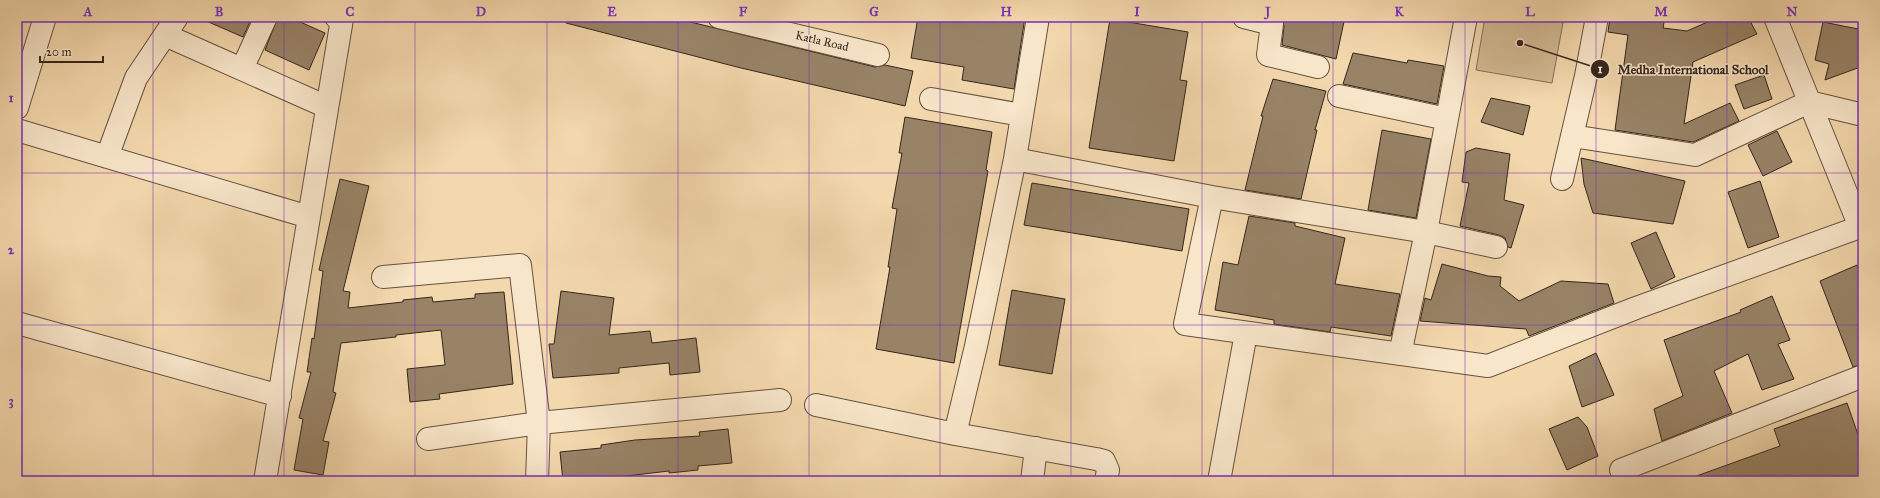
<svg xmlns="http://www.w3.org/2000/svg" width="1880" height="498" font-family="'IM FELL Great Primer',serif">
<style>
.green{fill:#d3ba94;stroke:#847058}
.building{fill:#988367;stroke:#34261c}
.lines{fill:none;stroke-linecap:round;stroke-linejoin:round}
.minor-casing{stroke:#645240;stroke-width:24}
.minor{stroke:#f8e6ca;stroke-width:22}
.grid{fill:none;stroke:#7b2cbf;stroke-width:1;stroke-opacity:0.55}
.labels{text-anchor:middle;stroke-width:3;stroke-linejoin:round;paint-order:stroke}
.street-label{font-size:12px;fill:#34261c;stroke:#f8e6ca}
.leader{fill:none;stroke:#34261c;stroke-width:1.5}
.callout-dot{fill:#34261c;stroke:#f8e6ca;stroke-width:1.5}
.mark-label{font-size:12px;text-anchor:middle;font-weight:bold;fill:#fff}
.callout-label{font-size:13px;text-anchor:middle;font-weight:bold;fill:#34261c;stroke:#f8e6ca;stroke-width:3;stroke-linejoin:round;paint-order:stroke}
.neatline{fill:none;stroke:#7b2cbf;stroke-width:1.5}
.grid-label{font-size:13px;text-anchor:middle;font-weight:bold;fill:#7b2cbf}
</style>
<rect width="100%" height="100%" fill="#f4d8ad"/>
<filter id="stains"><feTurbulence type="fractalNoise" baseFrequency=".005" numOctaves="4"/><feColorMatrix values="0 0 0 0 .2 0 0 0 0 .09 0 0 0 0 .02 0 0 0 .5 -.17"/></filter>
<radialGradient id="worn" r=".72"><stop offset=".6" stop-color="#630" stop-opacity="0"/><stop offset="1" stop-color="#630" stop-opacity=".3"/></radialGradient>
<path class="green" d="M 1485,17 L 1564,17 L 1552,83 L 1476,70 Z"/>
<path class="building" d="M 197,17 L 252,17 L 243,37 Z
M 278,17 L 289,17 L 325,33 L 309,70 L 265,50 Z
M 566,17 L 670,17 L 875,67 L 885,65 L 913,71 L 905,106 L 741,68 L 566,23 Z
M 918,17 L 1025,17 L 1014,89 L 962,80 L 964,67 L 911,58 Z
M 1282,17 L 1345,17 L 1336,59 L 1282,45 L 1284,26 Z
M 1610,17 L 1665,17 L 1663,28 L 1687,31 L 1719,17 L 1748,17 L 1757,34 L 1693,62 L 1684,124 L 1730,103 L 1739,121 L 1693,142 L 1615,130 L 1628,35 L 1608,32 Z
M 1110,19 L 1188,32 L 1180,80 L 1187,81 L 1174,161 L 1089,148 Z
M 1823,22 L 1863,30 L 1863,66 L 1825,80 L 1829,64 L 1815,60 Z
M 1353,53 L 1407,63 L 1408,60 L 1444,66 L 1437,104 L 1343,84 Z
M 1764,75 L 1772,99 L 1744,109 L 1735,85 Z
M 1273,79 L 1326,91 L 1315,130 L 1317,130 L 1301,199 L 1245,190 L 1263,116 L 1261,116 Z
M 1491,98 L 1530,106 L 1523,135 L 1481,122 Z
M 905,117 L 992,132 L 986,170 L 988,171 L 954,363 L 876,349 L 890,267 L 888,267 L 897,209 L 892,208 L 902,153 L 899,153 Z
M 1382,130 L 1431,139 L 1416,218 L 1368,210 Z
M 1777,131 L 1792,162 L 1763,176 L 1748,145 Z
M 1476,148 L 1510,154 L 1504,200 L 1524,205 L 1511,248 L 1508,247 L 1505,238 L 1499,235 L 1460,226 L 1469,183 L 1462,182 L 1466,152 Z
M 1581,158 L 1685,181 L 1673,224 L 1593,213 L 1584,184 Z
M 340,179 L 369,186 L 343,291 L 350,292 L 348,308 L 403,302 L 403,300 L 432,297 L 433,302 L 475,298 L 475,294 L 504,292 L 513,384 L 439,394 L 440,399 L 410,402 L 407,369 L 445,365 L 441,330 L 396,335 L 396,337 L 341,343 L 333,392 L 336,393 L 323,441 L 329,442 L 323,475 L 294,470 L 303,419 L 299,418 L 311,372 L 307,372 L 312,338 L 314,339 L 323,271 L 319,270 Z
M 1760,181 L 1779,237 L 1748,248 L 1728,192 Z
M 1032,183 L 1189,209 L 1182,251 L 1024,225 Z
M 1249,216 L 1295,223 L 1295,226 L 1345,238 L 1335,284 L 1400,294 L 1391,336 L 1331,327 L 1330,332 L 1274,324 L 1274,320 L 1215,310 L 1223,262 L 1238,265 Z
M 1656,232 L 1675,277 L 1651,289 L 1631,243 Z
M 1442,264 L 1488,276 L 1501,277 L 1500,286 L 1519,301 L 1561,281 L 1608,284 L 1614,303 L 1529,336 L 1526,329 L 1420,321 L 1425,298 L 1431,300 Z
M 1857,265 L 1863,281 L 1863,364 L 1853,367 L 1820,281 Z
M 1012,290 L 1065,299 L 1052,374 L 999,365 Z
M 561,291 L 614,298 L 609,335 L 650,331 L 652,343 L 696,338 L 700,372 L 670,375 L 669,363 L 619,368 L 619,373 L 553,378 L 549,344 L 554,344 Z
M 1772,296 L 1790,340 L 1778,344 L 1794,379 L 1762,390 L 1748,354 L 1714,371 L 1732,413 L 1662,441 L 1654,409 L 1683,396 L 1664,340 L 1741,312 L 1740,310 Z
M 1596,353 L 1614,395 L 1582,407 L 1569,366 Z
M 1847,403 L 1863,449 L 1863,481 L 1689,481 L 1688,479 L 1780,446 L 1774,429 Z
M 1578,417 L 1587,427 L 1598,456 L 1567,470 L 1549,429 Z
M 728,429 L 732,463 L 698,466 L 698,470 L 669,473 L 669,471 L 592,480 L 592,481 L 563,481 L 560,452 L 601,448 L 601,445 L 635,440 L 700,436 L 699,432 Z"/>
<g class="lines">
<g class="minor-casing">
<path id="minor" d="M 719,17 L 878,55
M 1244,17 L 1272,24 L 1268,55 L 1318,67
M 165,35 L 327,107
M 242,69 L 266,17
M 1339,96 L 1447,119
M 931,99 L 1022,115
M 17,108 L 45,17
M 17,130 L 309,217
M 1572,136 L 1695,155 L 1809,102 L 1863,115
M 107,157 L 136,78 L 177,17
M 1015,159 L 1212,197 L 1426,232 L 1496,247
M 1562,179 L 1586,76 L 1597,17
M 1212,197 L 1185,324 L 1488,366 L 1636,308 L 1860,227 L 1775,17
M 383,277 L 520,265 L 539,423 L 537,481
M 17,323 L 280,396
M 1400,354 L 1426,232 L 1466,17
M 816,405 L 955,434 L 1096,459 L 1104,461 L 1108,470 L 1106,481
M 955,434 L 976,346 L 1015,159 L 1038,17
M 428,439 L 539,423 L 780,400
M 265,481 L 342,19 L 336,17
M 1032,481 L 1036,448
M 1219,481 L 1246,333
M 1626,481 L 1621,470 L 1863,376"/>
</g>
<use href="#minor" class="minor"/>
</g>
<path class="grid" d="M 153,17 L 153,481M 284,17 L 284,481M 415,17 L 415,481M 547,17 L 547,481M 678,17 L 678,481M 809,17 L 809,481M 940,17 L 940,481M 1071,17 L 1071,481M 1202,17 L 1202,481M 1333,17 L 1333,481M 1465,17 L 1465,481M 1596,17 L 1596,481M 1727,17 L 1727,481M 17,173 L 1863,173M 17,325 L 1863,325"/>
<g class="labels">
<g class="street-label">
<text transform="translate(822 41) rotate(13)" y="4">Katla Road</text>
</g>
</g>
<path class="leader" d="M1520 43L1600 69"/>
<g class="callout-dot">
<circle cx="1520" cy="43" r="4"/>
<circle cx="1600" cy="69" r="10"/>
</g>
<g class="mark-label">
<text x="1600" y="73">1</text>
</g>
<g class="callout-label">
<text x="1693" y="74">Medha International School</text>
</g>
<rect width="1880" height="498" fill="none" stroke="#f4d8ad" stroke-width="44"/>
<path d="M40 56v6h63v-6" fill="none" stroke="#34261c" stroke-width="2"/>
<text x="46" y="56" font-size="12" fill="#34261c" stroke="#f8e6ca" stroke-width="3" paint-order="stroke">20 m</text>
<rect x="22" y="22" width="1836" height="454" class="neatline"/>
<g class="grid-label">
<text x="88" y="16">A</text>
<text x="219" y="16">B</text>
<text x="350" y="16">C</text>
<text x="481" y="16">D</text>
<text x="612" y="16">E</text>
<text x="743" y="16">F</text>
<text x="874" y="16">G</text>
<text x="1006" y="16">H</text>
<text x="1137" y="16">I</text>
<text x="1268" y="16">J</text>
<text x="1399" y="16">K</text>
<text x="1530" y="16">L</text>
<text x="1661" y="16">M</text>
<text x="1792" y="16">N</text>
<text x="11" y="102">1</text>
<text x="11" y="254">2</text>
<text x="11" y="405">3</text>
</g>
<rect width="100%" height="100%" filter="url(#stains)"/>
<rect width="100%" height="100%" fill="url(#worn)"/>
</svg>
